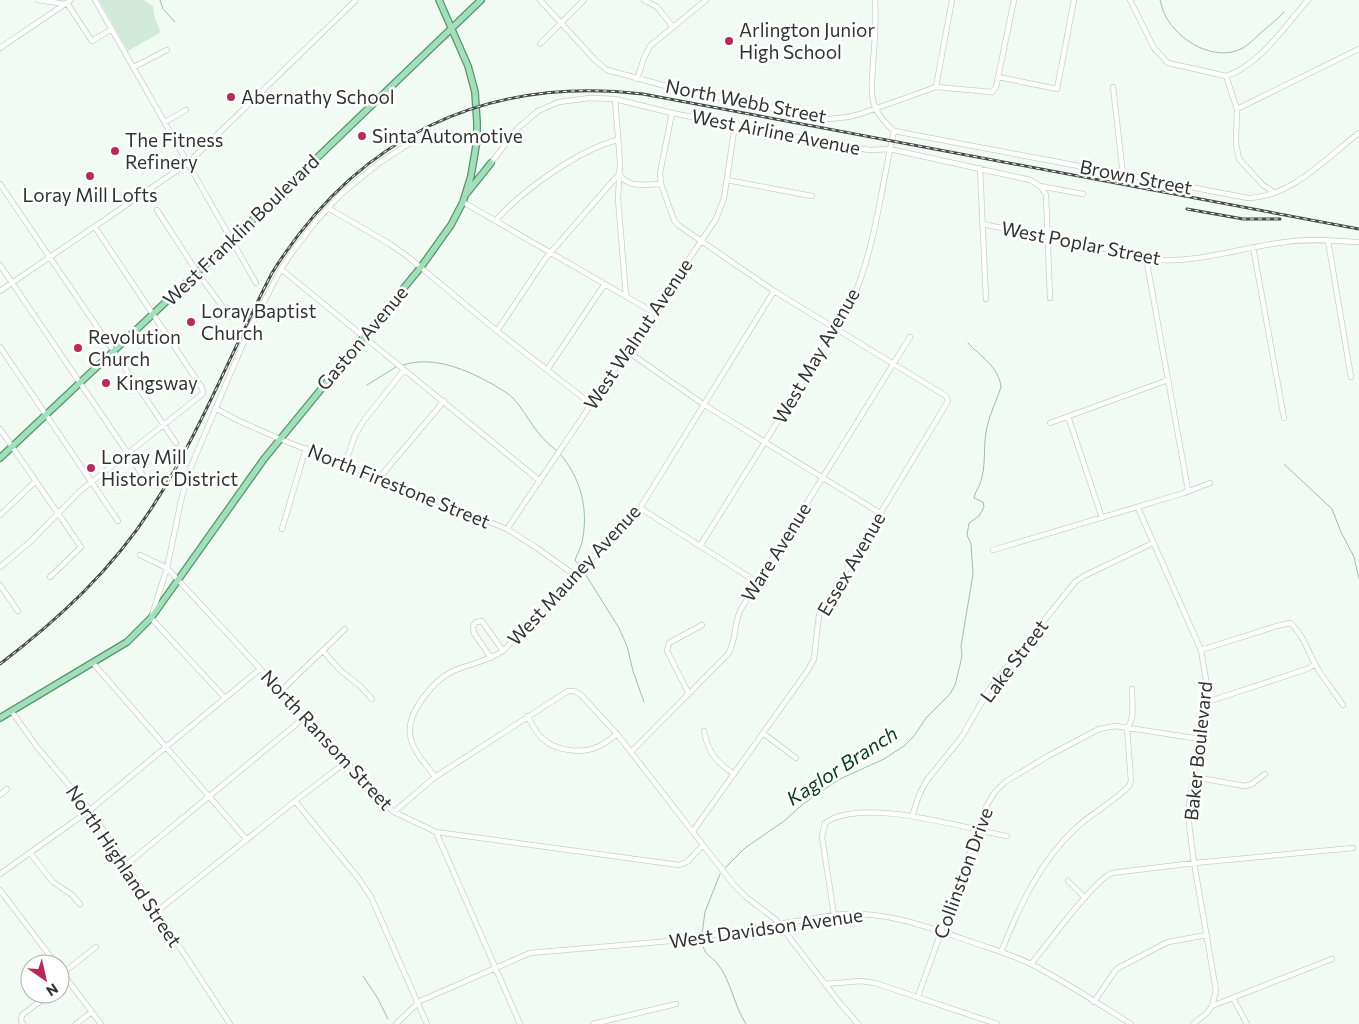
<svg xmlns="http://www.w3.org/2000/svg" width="1359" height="1024" font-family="Commissioner,sans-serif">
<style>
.green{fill:#d1e9d8}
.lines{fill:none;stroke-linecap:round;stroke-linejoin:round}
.stream{stroke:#a0beaa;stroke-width:1}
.minor-casing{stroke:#c6d0c9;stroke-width:6}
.major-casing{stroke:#54956e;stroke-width:8}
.minor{stroke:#fff;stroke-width:4.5}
.major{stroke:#a4dfbc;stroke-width:5.5}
.rail-casing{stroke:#484c49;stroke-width:3}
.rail{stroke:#fff;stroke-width:1;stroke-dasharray:4;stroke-linecap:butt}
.poi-dot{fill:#b82a5b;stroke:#fff;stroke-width:2}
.labels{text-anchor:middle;stroke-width:5;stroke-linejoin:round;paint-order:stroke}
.poi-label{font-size:19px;fill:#303331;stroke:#fff;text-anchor:start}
.street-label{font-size:19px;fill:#303331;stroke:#fff}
.water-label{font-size:20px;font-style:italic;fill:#033c20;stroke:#fff}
</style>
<rect width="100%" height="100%" fill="#f1fbf4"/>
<path class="green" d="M 99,0 L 144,0 L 153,6 L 155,19 L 161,32 L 128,51 Z"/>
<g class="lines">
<path class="stream" d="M 160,0 L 163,9 L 175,22
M 1160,0 C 1162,5 1162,10 1165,15 C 1178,41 1215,63 1243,48 C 1251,43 1257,36 1264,30 C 1271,24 1278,19 1284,12
M 403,365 C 434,355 467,370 494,385 C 500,389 508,393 513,398 C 529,416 535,435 556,450
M 367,385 L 396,367
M 560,454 C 581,478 589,510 582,542 C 581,548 577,554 575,560 L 580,567
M 1284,464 L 1332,509 L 1341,532 L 1354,557 L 1359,579
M 584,572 L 619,628 L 627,646 L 633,671 L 644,702
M 725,868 L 745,848 L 784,821 L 802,805 L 820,792 L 840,779 L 884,759 L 904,746 L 914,736 L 926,718 L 950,694 L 955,685 L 960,665 L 962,656 L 961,646 L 973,574 L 971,544 L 967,535 L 969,523 L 979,516 L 984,507 L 983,502 L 974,498 C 975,491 981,485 982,477 C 986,461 983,443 987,427 C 990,413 997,400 1001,387 C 999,367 980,356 968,343
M 702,934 L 705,912 L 720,874
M 702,941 C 705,957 708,953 717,963 C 731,980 734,1006 746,1024
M 363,976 L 377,997 L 388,1019"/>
<g class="minor-casing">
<path id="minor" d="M 38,0 L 65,4
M 95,0 L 256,283
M 540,0 L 595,60 L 607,70 L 681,90 L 829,119 L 848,117 L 860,114 L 936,87 L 992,92 L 996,87 L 1014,0
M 644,0 L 657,7 L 673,27
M 875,0 C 876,21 875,41 873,62 C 873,75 870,88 873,100 C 875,113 885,123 894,131 L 1248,198 C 1292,197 1326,158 1359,133
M 1130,0 L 1154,48 L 1168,63 L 1226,76
M 67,3 L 92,41 L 112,29
M 540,44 L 584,0
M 0,48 L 71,0
M 134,67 L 167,50
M 1226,76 L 1237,109 L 1236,143 L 1239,159 L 1263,185 L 1275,193
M 1226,76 C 1259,66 1286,25 1308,0
M 998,77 L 1057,89 L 1074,0
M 637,79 L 644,58 L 650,46 L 706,0
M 936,87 L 952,0
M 1113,87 L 1123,175
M 615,99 L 620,162 L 618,199 L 626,296
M 1237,109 L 1359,49
M 672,113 L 660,173 L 661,184 L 674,220 L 678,225 L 774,291 L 946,396 L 948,401 L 819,615 L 814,659 L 808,670 L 693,831
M 165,122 L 186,110
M 491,163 L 517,129 L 538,111 L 559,102 L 590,98 L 615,99 L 672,113 L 856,148 L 870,150 L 890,149 L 1030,180 L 1041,187 L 1046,195 L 1050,298
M 980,168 L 986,299
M 727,180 L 812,196
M 0,184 L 176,443
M 1040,186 L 1083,194
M 463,202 L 653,312
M 328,208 L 390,244 L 407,256 L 497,331 L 591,404
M 157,210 L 197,272 L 230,317
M 495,221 C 523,190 577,151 617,140
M 982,224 L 1160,260 C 1202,262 1244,247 1286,242 C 1310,238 1335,241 1359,242
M 1328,241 L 1351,377
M 1253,247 L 1284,418
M 0,265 L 148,483
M 281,269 L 540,481
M 0,291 L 188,163 L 356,0
M 497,331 L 545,259 L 619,174 C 629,189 644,184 661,184
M 0,347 L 118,521
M 627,351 L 703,404 L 880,513
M 547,370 L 604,285
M 215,408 L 239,421 L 280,439 L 507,529 L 537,548 L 576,576
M 1068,416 L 1102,518
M 1050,423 L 1168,380
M 0,429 L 81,547 L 50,577
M 345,464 L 355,435 L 365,419 L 404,370
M 380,477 L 444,401
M 1187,492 L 1210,483
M 640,508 L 757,582
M 1138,508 L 1201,650 L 1206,680 L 1200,739 L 1189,805 L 1189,824 L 1194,863 L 1216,990 L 1212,1006
M 0,515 L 36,481
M 282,529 L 306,448
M 507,529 L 716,219 L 724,198 L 735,125
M 700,546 L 836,328 C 843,316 851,304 856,291 C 876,241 882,183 894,131
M 993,550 L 1184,493 L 1188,490 L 1146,258
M 140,555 L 167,568 L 386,805 L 394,812 L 436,832 L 520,1024
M 0,567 L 31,541 L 79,492 L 200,396 L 203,393 L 202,388 L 95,227
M 0,585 L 18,611
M 1201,650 L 1277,626 L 1290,623 C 1303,634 1308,651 1316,666 C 1324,679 1334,692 1343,705
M 323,651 L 341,671 L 359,685 L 372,699
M 491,658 L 474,633 L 473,626 L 476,622 L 482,621 L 503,651
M 93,663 L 247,840
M 281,691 L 345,629
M 689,694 L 667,651 L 669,643 L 702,625
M 225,698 L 151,618 L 167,568 L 182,496 L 190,469 L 248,332 L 281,269 L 293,251 L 317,220 L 341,194 L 379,163 L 410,143
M 1204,703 L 1307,669 L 1315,664
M 12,712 L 37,747 L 90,810 L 230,1024
M 527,716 C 532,724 536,733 543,739 C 556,751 582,754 597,747 C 605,744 611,739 617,734
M 704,731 C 708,752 716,762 734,774
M 764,734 L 796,758
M 631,752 L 728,654 C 737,640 733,624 741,609 L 910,337
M 435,777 C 426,764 412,751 410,734 C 407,712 434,680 453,671 C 470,664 488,661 503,651 L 640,508 L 774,291
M 1194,777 L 1245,786 L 1252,784 L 1265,774
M 0,795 L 7,789
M 295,801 L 359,879 L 371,897 L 427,1024
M 394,812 L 435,777 L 568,691 L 574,691 L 581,695 L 617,734 L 734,885 L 746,897 L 776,920 L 839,1002 L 858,1024
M 912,816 L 920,793 L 927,780 L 961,738 L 990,688 L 1075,582 L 1084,576 L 1153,543
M 436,832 L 679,865 L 687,862 L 703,845
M 30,853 L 53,882 L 72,895 L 80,904
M 126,865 L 305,717
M 0,874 L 90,810 L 260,669
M 1068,881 L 1085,898
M 0,890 L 56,964
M 156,912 L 295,801 L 346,762
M 834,915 L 822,837 L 825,823 C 862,796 963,828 1007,836
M 1001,952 C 1019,908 1039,862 1075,829 C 1091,813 1113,803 1129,786 L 1131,781 L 1127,728 C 1135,720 1132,700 1132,689
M 1031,964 C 1047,945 1093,881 1112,873 L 1194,863 L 1353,848
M 60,970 L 101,1024
M 63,973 L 96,947
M 825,984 L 861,981 L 875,983 L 997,1024
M 60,986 L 68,980
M 918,996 L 986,807 L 994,793 L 1005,782 L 1048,756 L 1099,729 L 1116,726 L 1200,739
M 1233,998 L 1247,1024
M 1094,1002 L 1115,971 L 1118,968 L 1168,942 L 1207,935
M 23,1024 L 21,1021 L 22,1015 L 50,994
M 76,1024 L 92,1012
M 396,1024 L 420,1001 L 530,953 L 682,940 L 834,915 C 885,910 925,926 972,942 C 992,949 1013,955 1033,965 C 1067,983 1099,1004 1131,1024
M 593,1024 L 676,1004
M 1193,1024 L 1207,1013 L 1212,1006 L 1332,959"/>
</g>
<g class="major-casing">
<path id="major" d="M 467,193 L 491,163
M 0,458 L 239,233 L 481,0
M 0,718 L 127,642 L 151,618 L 264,459 L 421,267 L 451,225 L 463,202 L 471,176 L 477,140 L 477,122 L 475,92 L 468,66 L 439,0"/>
</g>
<use href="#minor" class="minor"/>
<use href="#major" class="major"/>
<g class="rail-casing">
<path id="rail" d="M 1187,209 L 1243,219 L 1280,219
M 0,664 C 59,619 113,569 153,506 C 200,433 232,350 272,273 C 356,138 485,75 643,94 L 1359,229"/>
</g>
<use href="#rail" class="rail"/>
</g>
<g class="poi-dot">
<circle cx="729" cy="41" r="5"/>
<circle cx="231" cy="97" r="5"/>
<circle cx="362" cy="136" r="5"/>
<circle cx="115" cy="151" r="5"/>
<circle cx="90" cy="176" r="5"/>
<circle cx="191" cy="322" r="5"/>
<circle cx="78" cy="348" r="5"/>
<circle cx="106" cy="383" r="5"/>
<circle cx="91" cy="468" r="5"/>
</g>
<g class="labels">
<g class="poi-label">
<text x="739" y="37">Arlington Junior<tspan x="739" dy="22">High School</tspan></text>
<text x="241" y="104">Abernathy School</text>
<text x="372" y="143">Sinta Automotive</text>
<text x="125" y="147">The Fitness<tspan x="125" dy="22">Refinery</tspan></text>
<text x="90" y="202" text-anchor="middle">Loray Mill Lofts</text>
<text x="201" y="318">Loray Baptist<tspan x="201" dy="22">Church</tspan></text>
<text x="88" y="344">Revolution<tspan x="88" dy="22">Church</tspan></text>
<text x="116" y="390">Kingsway</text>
<text x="101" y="464">Loray Mill<tspan x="101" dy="22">Historic District</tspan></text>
</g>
<g class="street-label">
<text transform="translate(746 101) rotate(11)" y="7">North Webb Street</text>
<text transform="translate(776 132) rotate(11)" y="7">West Airline Avenue</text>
<text transform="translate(1136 177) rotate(11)" y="7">Brown Street</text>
<text transform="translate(241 230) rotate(-44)" y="7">West Franklin Boulevard</text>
<text transform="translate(1081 243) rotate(11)" y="7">West Poplar Street</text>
<text transform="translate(638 334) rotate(-56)" y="7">West Walnut Avenue</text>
<text transform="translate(362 338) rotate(-50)" y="7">Gaston Avenue</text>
<text transform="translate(816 356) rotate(-60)" y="7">West May Avenue</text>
<text transform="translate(399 486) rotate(22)" y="7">North Firestone Street</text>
<text transform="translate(776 552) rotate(-58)" y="7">Ware Avenue</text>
<text transform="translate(851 564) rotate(-60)" y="7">Essex Avenue</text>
<text transform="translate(574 575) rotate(-47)" y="7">West Mauney Avenue</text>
<text transform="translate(1014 661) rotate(-53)" y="7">Lake Street</text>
<text transform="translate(327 740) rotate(47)" y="7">North Ransom Street</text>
<text transform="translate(1198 751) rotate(-84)" y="7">Baker Boulevard</text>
<text transform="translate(124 866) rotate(56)" y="7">North Highland Street</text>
<text transform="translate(963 873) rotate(-70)" y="7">Collinston Drive</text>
<text transform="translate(766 928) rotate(-8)" y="7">West Davidson Avenue</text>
</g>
<g class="water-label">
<text transform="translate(842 766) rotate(-33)" y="7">Kaglor Branch</text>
</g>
</g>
<g transform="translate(45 979) rotate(146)"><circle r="24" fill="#ffffff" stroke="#acadad"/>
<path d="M0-4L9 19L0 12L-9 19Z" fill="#b82a5b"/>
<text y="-8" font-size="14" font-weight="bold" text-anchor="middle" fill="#303331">N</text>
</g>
</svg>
